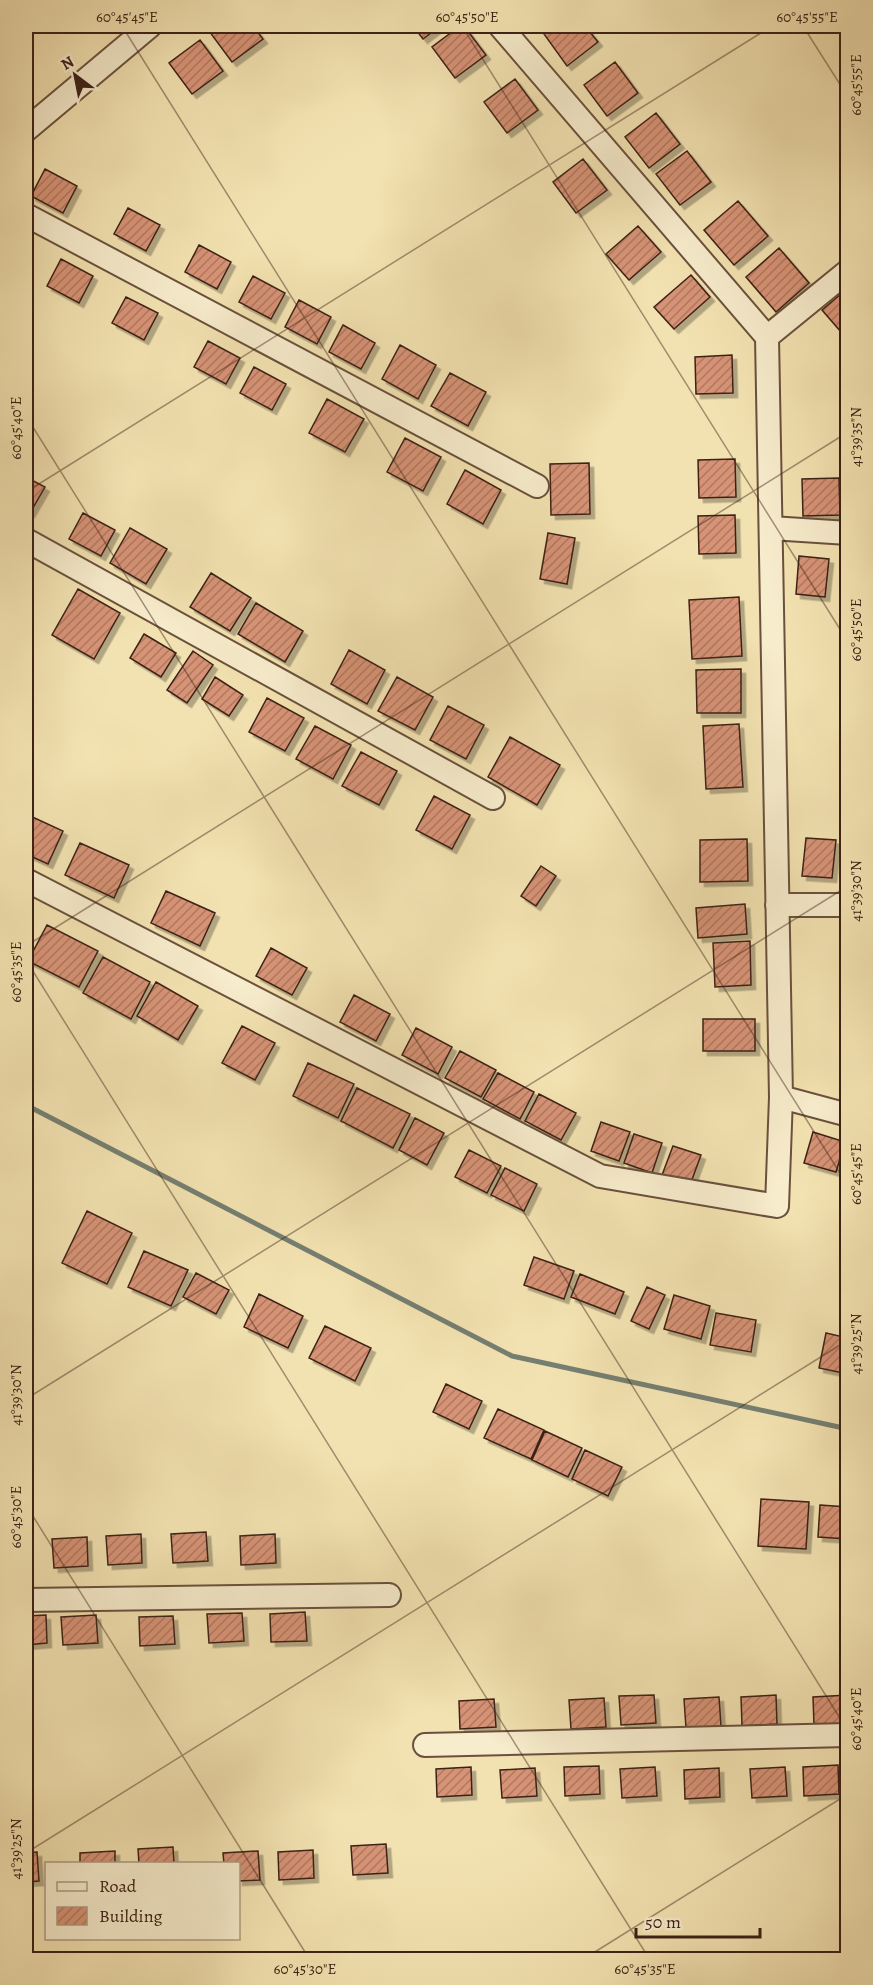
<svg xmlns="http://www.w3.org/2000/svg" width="873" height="1985" font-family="Alegreya,serif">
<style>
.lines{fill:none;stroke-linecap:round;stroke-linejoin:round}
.stream{stroke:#757f71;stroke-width:5}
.building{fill:url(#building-hatch);stroke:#3c2116;stroke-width:1.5;filter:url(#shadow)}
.minor-casing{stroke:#6a513d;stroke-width:26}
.minor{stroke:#f7eccc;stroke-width:22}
.ticks{fill:none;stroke:#3c2116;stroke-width:1.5;stroke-opacity:0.45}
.neatline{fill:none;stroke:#3c2116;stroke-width:2}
.ticks-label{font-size:15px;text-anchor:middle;fill:#3c2116}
</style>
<defs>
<pattern id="building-hatch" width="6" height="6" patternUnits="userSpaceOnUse" patternTransform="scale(1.5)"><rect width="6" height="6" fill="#d79376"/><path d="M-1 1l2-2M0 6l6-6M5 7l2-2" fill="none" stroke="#b07860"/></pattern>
<filter id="shadow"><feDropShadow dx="4.5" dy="4.5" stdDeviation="0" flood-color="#0004"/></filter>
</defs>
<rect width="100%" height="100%" fill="#f3e2b1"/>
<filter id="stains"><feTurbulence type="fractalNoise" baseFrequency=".00333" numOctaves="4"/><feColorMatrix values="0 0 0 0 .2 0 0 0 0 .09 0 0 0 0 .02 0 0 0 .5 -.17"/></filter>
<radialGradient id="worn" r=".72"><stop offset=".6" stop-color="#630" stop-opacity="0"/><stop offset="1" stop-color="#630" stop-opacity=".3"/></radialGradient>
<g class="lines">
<path class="stream" d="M 26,1105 L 512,1356 L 848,1429"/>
</g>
<path class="building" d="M 216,26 L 253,26 L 263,39 L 232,62 L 209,31 Z
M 413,26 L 440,26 L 423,39 Z
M 460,26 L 464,26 L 486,55 L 455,78 L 432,47 Z
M 556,26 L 585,26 L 598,42 L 567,66 L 544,34 Z
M 200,40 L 223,71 L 192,94 L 169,63 Z
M 615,62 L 638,93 L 607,116 L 584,85 Z
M 515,79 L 538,110 L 507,133 L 484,102 Z
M 656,113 L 680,144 L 649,168 L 625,137 Z
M 687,151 L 711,182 L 680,205 L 656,174 Z
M 583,159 L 607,190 L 576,213 L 553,182 Z
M 45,169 L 77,186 L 63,213 L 31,196 Z
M 738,201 L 768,236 L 734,265 L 704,230 Z
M 128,208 L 160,225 L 146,251 L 114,234 Z
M 638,226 L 661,252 L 629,280 L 606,254 Z
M 199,245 L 231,262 L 217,289 L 185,272 Z
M 779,248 L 809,283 L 776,312 L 746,277 Z
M 61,259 L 93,276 L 79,303 L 47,286 Z
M 691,275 L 710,297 L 674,329 L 654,307 Z
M 253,276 L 285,293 L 271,319 L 239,302 Z
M 848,288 L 848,340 L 822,310 Z
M 126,297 L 158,313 L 144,340 L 112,323 Z
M 299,300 L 331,317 L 317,344 L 285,327 Z
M 343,325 L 375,343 L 361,369 L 329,352 Z
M 208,341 L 240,358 L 226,384 L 194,367 Z
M 400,345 L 436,365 L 418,399 L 382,379 Z
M 732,355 L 733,393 L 696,394 L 695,357 Z
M 254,367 L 286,384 L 272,410 L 240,393 Z
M 450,373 L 486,392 L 468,426 L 431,406 Z
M 327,399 L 364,419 L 345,452 L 309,433 Z
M 405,438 L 441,457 L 423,491 L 387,472 Z
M 735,459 L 736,497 L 699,498 L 698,460 Z
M 589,463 L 590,514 L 551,515 L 550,464 Z
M 465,470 L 501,490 L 483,524 L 447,504 Z
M 26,477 L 45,487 L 30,513 L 26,511 Z
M 839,478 L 840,515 L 803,516 L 802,479 Z
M 83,513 L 115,530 L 101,556 L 69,539 Z
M 735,515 L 736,553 L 699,554 L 698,516 Z
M 130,528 L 167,549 L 146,584 L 110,563 Z
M 548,533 L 575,538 L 567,584 L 540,579 Z
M 799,556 L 829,559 L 825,597 L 796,594 Z
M 211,573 L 251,598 L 230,631 L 190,607 Z
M 78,589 L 120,613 L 94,659 L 52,635 Z
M 739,597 L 742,656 L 692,659 L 689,600 Z
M 256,603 L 303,631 L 285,662 L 238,634 Z
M 144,634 L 176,653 L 161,677 L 130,658 Z
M 349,650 L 385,670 L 367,704 L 331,684 Z
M 193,651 L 213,665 L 187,703 L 167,690 Z
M 741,669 L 741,713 L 697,713 L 696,670 Z
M 215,677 L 243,695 L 229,716 L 202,699 Z
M 397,677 L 433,697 L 415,730 L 378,711 Z
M 267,698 L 304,718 L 285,751 L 249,732 Z
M 448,706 L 484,725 L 466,759 L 430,740 Z
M 739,724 L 743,787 L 706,789 L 703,726 Z
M 315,726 L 351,745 L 333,779 L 296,759 Z
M 510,737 L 560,765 L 537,805 L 488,777 Z
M 361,752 L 397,771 L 379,805 L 342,786 Z
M 434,796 L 470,815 L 452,849 L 416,830 Z
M 26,814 L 63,831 L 48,864 L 26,854 Z
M 806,838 L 836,840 L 832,878 L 802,876 Z
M 747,839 L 748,881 L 700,882 L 700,840 Z
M 80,843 L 129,865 L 114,898 L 65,875 Z
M 541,866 L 556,876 L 536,906 L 521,896 Z
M 166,891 L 215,913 L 200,946 L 151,923 Z
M 745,904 L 747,934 L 698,938 L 696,908 Z
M 47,925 L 98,951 L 79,987 L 28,961 Z
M 750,941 L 751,985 L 715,987 L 713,943 Z
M 271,948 L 307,968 L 292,995 L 256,976 Z
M 103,957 L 150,982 L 131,1019 L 83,993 Z
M 156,982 L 198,1006 L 178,1040 L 137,1016 Z
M 354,995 L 390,1014 L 376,1041 L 340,1022 Z
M 703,1019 L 755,1019 L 755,1051 L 703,1051 Z
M 242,1026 L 275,1043 L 255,1080 L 222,1063 Z
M 416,1028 L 452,1047 L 438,1074 L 402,1055 Z
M 460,1051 L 496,1070 L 481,1097 L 445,1078 Z
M 308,1063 L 354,1084 L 338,1118 L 293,1096 Z
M 498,1073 L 534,1092 L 520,1119 L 483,1099 Z
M 357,1088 L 410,1114 L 393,1148 L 341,1121 Z
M 539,1094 L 576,1113 L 561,1140 L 525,1121 Z
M 415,1118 L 444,1133 L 427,1165 L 399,1150 Z
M 601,1122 L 630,1132 L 619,1161 L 591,1151 Z
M 813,1132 L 845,1142 L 836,1172 L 804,1163 Z
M 634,1134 L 662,1143 L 652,1173 L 624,1163 Z
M 673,1146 L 701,1155 L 690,1185 L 662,1175 Z
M 469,1150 L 501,1166 L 487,1193 L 455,1177 Z
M 505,1168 L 537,1184 L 524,1211 L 491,1195 Z
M 87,1211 L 132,1233 L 107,1284 L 62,1263 Z
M 144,1251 L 188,1270 L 171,1306 L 128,1287 Z
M 534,1257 L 574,1271 L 564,1299 L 524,1285 Z
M 196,1273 L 229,1290 L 216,1314 L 183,1297 Z
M 580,1274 L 624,1292 L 615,1314 L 571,1297 Z
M 647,1287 L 665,1295 L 649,1329 L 631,1321 Z
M 259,1294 L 303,1316 L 288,1348 L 244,1327 Z
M 674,1295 L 710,1306 L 701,1339 L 664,1329 Z
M 716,1313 L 756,1320 L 751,1352 L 710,1345 Z
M 325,1326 L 371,1348 L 355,1381 L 309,1358 Z
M 826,1333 L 848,1338 L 848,1374 L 819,1368 Z
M 446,1384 L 482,1401 L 469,1429 L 433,1412 Z
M 498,1409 L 544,1430 L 531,1459 L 484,1438 Z
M 545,1431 L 582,1448 L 568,1477 L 532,1460 Z
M 585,1450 L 622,1467 L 608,1496 L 572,1479 Z
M 761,1499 L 809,1502 L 806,1549 L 758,1546 Z
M 820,1505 L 848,1507 L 848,1539 L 818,1537 Z
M 206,1532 L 208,1561 L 173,1563 L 171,1534 Z
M 141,1534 L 142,1563 L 108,1565 L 106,1536 Z
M 275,1534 L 276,1563 L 241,1565 L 240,1536 Z
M 87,1537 L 88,1566 L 54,1568 L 52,1539 Z
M 305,1612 L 307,1641 L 271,1642 L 270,1614 Z
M 242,1613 L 244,1641 L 209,1643 L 207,1614 Z
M 46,1615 L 47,1643 L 26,1645 L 26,1616 Z
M 96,1615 L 98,1643 L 63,1645 L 61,1617 Z
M 173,1616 L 175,1644 L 140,1646 L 139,1617 Z
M 654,1695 L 656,1723 L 621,1725 L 619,1696 Z
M 776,1695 L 777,1724 L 742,1726 L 741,1697 Z
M 848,1695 L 848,1724 L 814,1726 L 813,1697 Z
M 719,1697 L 721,1726 L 686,1728 L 684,1699 Z
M 604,1698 L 606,1727 L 571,1729 L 569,1700 Z
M 494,1699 L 496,1727 L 460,1729 L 459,1701 Z
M 838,1765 L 839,1794 L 804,1796 L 803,1767 Z
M 599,1766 L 600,1794 L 565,1796 L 564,1767 Z
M 471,1767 L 472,1795 L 437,1797 L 436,1769 Z
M 655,1767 L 657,1796 L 622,1798 L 620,1769 Z
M 785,1767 L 787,1796 L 752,1798 L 750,1769 Z
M 535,1768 L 537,1796 L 502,1798 L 500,1770 Z
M 719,1768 L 720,1797 L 685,1799 L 684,1770 Z
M 386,1844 L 388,1873 L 353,1875 L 351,1846 Z
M 173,1847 L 174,1864 L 139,1864 L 138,1849 Z
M 313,1850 L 314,1878 L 279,1880 L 278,1852 Z
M 115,1851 L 115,1864 L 80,1864 L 80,1853 Z
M 258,1851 L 260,1880 L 238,1881 L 238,1864 L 224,1864 L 223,1853 Z
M 37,1852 L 39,1881 L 26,1882 L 26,1853 Z"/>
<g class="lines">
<g class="minor-casing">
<path id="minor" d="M 26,130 L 150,26
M 26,215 L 537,486
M 767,337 L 848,271
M 771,528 L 848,533
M 26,540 L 493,798
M 26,880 L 600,1176 L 777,1206 L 781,1097 L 767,337 L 500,26
M 777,905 L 848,905
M 781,1097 L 848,1115
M 26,1600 L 389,1595
M 425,1745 L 848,1735"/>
</g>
<use href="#minor" class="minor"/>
</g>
<path class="ticks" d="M 122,26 L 848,1186M 462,26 L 848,642M 803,26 L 848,97M 26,38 L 45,26M 26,416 L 848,1731M 26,492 L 772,26M 26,946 L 848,432M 26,960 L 650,1960M 26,1399 L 848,886M 26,1505 L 310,1960M 26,1853 L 848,1340M 582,1960 L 848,1794"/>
<rect width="873" height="1985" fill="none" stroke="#f3e2b1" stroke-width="66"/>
<rect x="45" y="1862" width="195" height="78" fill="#f7eccc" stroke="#ac9b83" stroke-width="1.5"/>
<rect x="57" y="1882" width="30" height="9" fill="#f7eccc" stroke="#ac9b83" stroke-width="1.5"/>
<text x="99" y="1892" font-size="18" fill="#3c2116">Road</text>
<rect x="57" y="1907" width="30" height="18" fill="url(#building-hatch)" stroke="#ac9b83" stroke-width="1.5"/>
<text x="99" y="1922" font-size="18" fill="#3c2116">Building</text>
<g transform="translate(75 75) rotate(328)" stroke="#f7eccc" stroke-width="4.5" paint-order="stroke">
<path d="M0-4.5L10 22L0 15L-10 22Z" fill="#3c2116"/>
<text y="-9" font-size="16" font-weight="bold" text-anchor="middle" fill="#3c2116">N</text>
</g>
<path d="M636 1928v9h124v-9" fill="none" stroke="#3c2116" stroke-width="3"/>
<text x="645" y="1928" font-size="18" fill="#3c2116" stroke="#f7eccc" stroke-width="4.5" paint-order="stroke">50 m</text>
<rect x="33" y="33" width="807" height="1919" class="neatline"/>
<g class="ticks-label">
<text x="127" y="22">60°45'45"E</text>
<text x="467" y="22">60°45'50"E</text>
<text x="807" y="22">60°45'55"E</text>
<text transform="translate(856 85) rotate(-90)" y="5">60°45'55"E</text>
<text transform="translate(16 428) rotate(-90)" y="5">60°45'40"E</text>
<text transform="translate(856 437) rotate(-90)" y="5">41°39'35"N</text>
<text transform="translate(856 630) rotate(-90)" y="5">60°45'50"E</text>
<text transform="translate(856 891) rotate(-90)" y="5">41°39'30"N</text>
<text transform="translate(16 972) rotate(-90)" y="5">60°45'35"E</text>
<text transform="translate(856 1174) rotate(-90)" y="5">60°45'45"E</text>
<text transform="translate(856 1344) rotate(-90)" y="5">41°39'25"N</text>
<text transform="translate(16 1395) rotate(-90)" y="5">41°39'30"N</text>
<text transform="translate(16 1517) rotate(-90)" y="5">60°45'30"E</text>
<text transform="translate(856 1719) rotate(-90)" y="5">60°45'40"E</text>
<text transform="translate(16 1849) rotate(-90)" y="5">41°39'25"N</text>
<text x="305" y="1974">60°45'30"E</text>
<text x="645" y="1974">60°45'35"E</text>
</g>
<rect width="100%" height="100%" filter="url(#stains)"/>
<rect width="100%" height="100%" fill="url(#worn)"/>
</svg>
